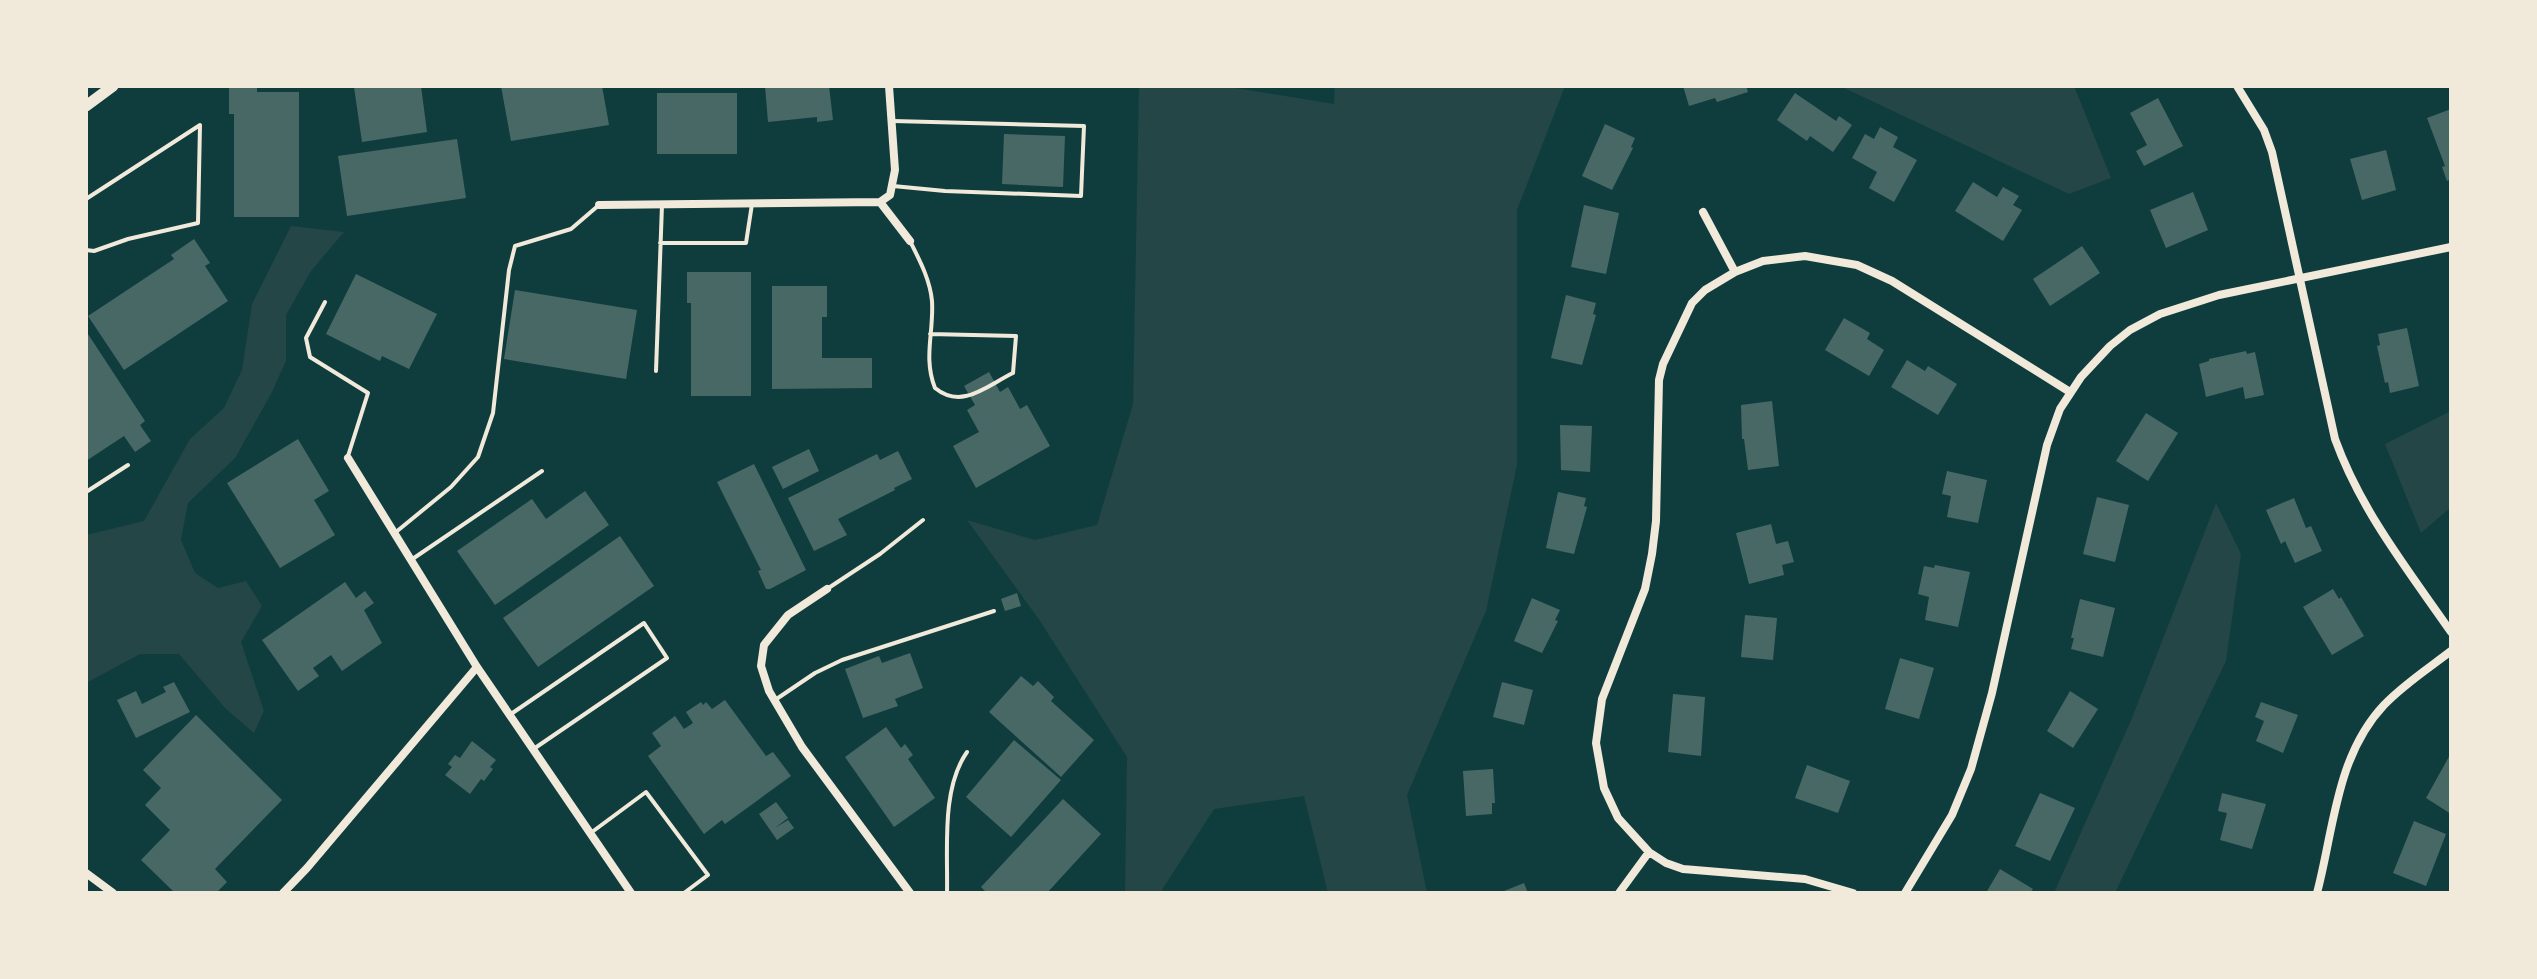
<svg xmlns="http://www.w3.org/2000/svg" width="2537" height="979" font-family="Cabin,sans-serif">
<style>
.green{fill:#244646}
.building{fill:#486865}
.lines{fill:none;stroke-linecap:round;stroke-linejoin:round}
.service{stroke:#f1e9da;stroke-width:4}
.minor{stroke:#f1e9da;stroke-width:8}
.tertiary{stroke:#f1e9da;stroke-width:11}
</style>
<rect width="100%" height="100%" fill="#0f3d3e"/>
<path class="green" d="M 1139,86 L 1223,86 L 1334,104 L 1335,86 L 1565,86 L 1517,210 L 1517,465 L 1486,611 L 1407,795 L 1427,893 L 1328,893 L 1304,796 L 1214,809 L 1160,893 L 1125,893 L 1127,757 L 1040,621 L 967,520 L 1035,540 L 1097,525 L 1133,404 Z
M 1840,86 L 2074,86 L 2111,178 L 2069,194 Z
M 291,226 L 344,232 L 311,271 L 286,315 L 286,361 L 271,394 L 235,458 L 188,503 L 181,540 L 195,573 L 218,588 L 246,581 L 262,606 L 241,642 L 264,711 L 254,733 L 226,709 L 179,654 L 140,654 L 86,683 L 86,535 L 144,521 L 190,439 L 224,408 L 242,370 L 252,304 Z
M 2451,411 L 2451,507 L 2421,533 L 2385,444 Z
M 2216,503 L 2241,554 L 2226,661 L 2115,893 L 2054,893 L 2132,718 Z"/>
<path class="building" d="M 229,86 L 257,86 L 257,92 L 299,92 L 299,217 L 234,217 L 234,114 L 229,114 Z
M 421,86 L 427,132 L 362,142 L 354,87 Z
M 501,86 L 602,86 L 609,125 L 511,141 Z
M 765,86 L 829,86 L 833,120 L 817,122 L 817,117 L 768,122 Z
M 1683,86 L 1746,86 L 1748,92 L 1717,102 L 1715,98 L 1689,106 Z
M 657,93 L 737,93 L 737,154 L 657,154 Z
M 1795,93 L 1836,121 L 1839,116 L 1852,125 L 1833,152 L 1810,136 L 1807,141 L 1777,120 Z
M 2158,98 L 2183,146 L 2144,166 L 2136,151 L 2147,145 L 2130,113 Z
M 2451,109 L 2451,179 L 2447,181 L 2442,167 L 2445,166 L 2427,118 Z
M 1605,124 L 1635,138 L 1631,147 L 1633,148 L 1612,190 L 1582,176 Z
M 1880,127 L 1898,137 L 1893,147 L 1917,160 L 1894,202 L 1869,188 L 1877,172 L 1852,158 L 1865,134 L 1874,139 Z
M 1004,134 L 1065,136 L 1063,187 L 1002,184 Z
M 457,139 L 466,198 L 347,216 L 338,156 Z
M 2386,150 L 2396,190 L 2362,200 L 2350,159 Z
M 1973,182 L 1997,197 L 2003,187 L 2019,196 L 2013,205 L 2022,210 L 2003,241 L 1955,211 Z
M 2193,192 L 2208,230 L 2166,248 L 2150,210 Z
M 1584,205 L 1619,213 L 1606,274 L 1571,267 Z
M 194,239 L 210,263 L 205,266 L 228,301 L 124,370 L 88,316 L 174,259 L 171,255 Z
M 2082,246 L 2100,273 L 2050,306 L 2033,279 Z
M 687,272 L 751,272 L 751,396 L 691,396 L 691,303 L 687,303 Z
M 356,274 L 437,314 L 409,369 L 382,356 L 380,361 L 326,334 Z
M 772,286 L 827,286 L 827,317 L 822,317 L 822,358 L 872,358 L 872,388 L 772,389 Z
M 515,290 L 637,310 L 626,379 L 504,359 Z
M 1566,295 L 1596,303 L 1593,314 L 1596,315 L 1582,365 L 1551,358 Z
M 1844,318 L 1870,333 L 1867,339 L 1884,350 L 1869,376 L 1825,350 Z
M 2407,328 L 2419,386 L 2390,393 L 2388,382 L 2385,383 L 2377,346 L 2380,345 L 2378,334 Z
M 86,331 L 145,421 L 140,425 L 151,441 L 135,452 L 124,436 L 86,461 Z
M 2246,351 L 2247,354 L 2255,352 L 2264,395 L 2245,399 L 2243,387 L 2206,397 L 2199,364 L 2209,361 L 2209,359 Z
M 1907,360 L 1925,371 L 1928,366 L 1957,384 L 1938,415 L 1891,387 Z
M 989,372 L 1000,392 L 1008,387 L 1020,409 L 1027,405 L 1050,446 L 976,488 L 953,446 L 979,432 L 967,410 L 975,405 L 964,386 Z
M 1772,401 L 1779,466 L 1748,470 L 1744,439 L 1742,439 L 1741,405 Z
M 2146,413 L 2178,433 L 2148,481 L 2116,461 Z
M 1560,425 L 1592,426 L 1590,472 L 1561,470 Z
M 298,439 L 329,491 L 314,500 L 335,535 L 280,568 L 227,483 Z
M 809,449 L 819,471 L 783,489 L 772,467 Z
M 898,451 L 912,479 L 894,488 L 895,490 L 838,519 L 847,535 L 814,551 L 788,498 L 877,454 L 880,460 Z
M 754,464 L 806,570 L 770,589 L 766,589 L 758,571 L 761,570 L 717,482 Z
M 1947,471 L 1987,480 L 1978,523 L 1947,517 L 1951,496 L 1942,494 Z
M 585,491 L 609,525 L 495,605 L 457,551 L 532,499 L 546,519 Z
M 1558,492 L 1586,498 L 1584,506 L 1587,507 L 1574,554 L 1546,548 Z
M 2097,497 L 2129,505 L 2115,562 L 2083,554 Z
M 2294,498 L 2306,528 L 2311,526 L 2322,551 L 2295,563 L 2285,541 L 2281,544 L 2266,510 Z
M 1771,524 L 1776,544 L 1788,541 L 1794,562 L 1782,565 L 1784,575 L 1749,584 L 1736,533 Z
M 620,536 L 654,586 L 538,667 L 503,618 Z
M 1935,565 L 1970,572 L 1958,627 L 1925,620 L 1929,597 L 1918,594 L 1924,566 L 1934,568 Z
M 345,582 L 356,598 L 365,591 L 374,603 L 364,610 L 382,643 L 342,671 L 331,655 L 313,668 L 319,676 L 298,691 L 262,640 Z
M 2333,589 L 2339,599 L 2341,597 L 2364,636 L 2332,655 L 2303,607 Z
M 1017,593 L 1021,606 L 1005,611 L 1001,599 Z
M 1532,598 L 1560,610 L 1555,620 L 1558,621 L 1542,653 L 1514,641 Z
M 2080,599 L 2115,608 L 2103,657 L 2071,649 L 2074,638 L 2071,638 Z
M 1745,615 L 1777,618 L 1773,660 L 1741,657 Z
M 910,653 L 923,688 L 895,699 L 898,706 L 863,718 L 845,669 L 879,656 L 882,663 Z
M 1900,658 L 1934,668 L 1919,719 L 1885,709 Z
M 1021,676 L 1033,686 L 1038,681 L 1054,697 L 1051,701 L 1094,740 L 1061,777 L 989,712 Z
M 174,682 L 190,712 L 136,738 L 117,700 L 136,691 L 142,704 L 166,692 L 163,687 Z
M 1502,682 L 1533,690 L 1524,725 L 1493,717 Z
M 2070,691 L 2098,709 L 2073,748 L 2047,731 Z
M 1673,694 L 1705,697 L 1701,756 L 1668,752 Z
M 725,700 L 766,756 L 773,752 L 791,776 L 725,824 L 722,820 L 704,834 L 648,756 L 661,746 L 652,733 L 675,716 L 684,729 L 693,723 L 686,712 L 701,702 L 703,705 L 706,702 L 712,709 Z
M 2261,702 L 2298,715 L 2283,753 L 2256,741 L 2264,721 L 2255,717 Z
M 196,715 L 282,800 L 215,869 L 227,882 L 216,893 L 175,893 L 141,860 L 170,830 L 145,805 L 161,788 L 143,770 Z
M 886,727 L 901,748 L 905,744 L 913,755 L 908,759 L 935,798 L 894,827 L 845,757 Z
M 1014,740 L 1061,780 L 1011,837 L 966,797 Z
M 472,741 L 496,760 L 490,767 L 493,769 L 484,781 L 481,779 L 470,794 L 445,775 L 452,767 L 448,764 L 455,755 L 460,758 Z
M 2451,753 L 2451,814 L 2426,798 Z
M 1807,765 L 1850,781 L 1838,813 L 1795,798 Z
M 1493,769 L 1495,803 L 1492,803 L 1492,814 L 1466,816 L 1463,771 Z
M 2040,793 L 2075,808 L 2050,861 L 2015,846 Z
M 2222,793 L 2266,804 L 2252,849 L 2220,840 L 2227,813 L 2218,811 Z
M 1063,799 L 1101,834 L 1047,893 L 987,893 L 981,887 Z
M 776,802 L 788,818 L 775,828 L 788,820 L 794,828 L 777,840 L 759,814 Z
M 2414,821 L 2446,834 L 2426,886 L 2393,873 Z
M 2000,869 L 2033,889 L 2030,893 L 1986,893 Z
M 1524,883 L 1528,893 L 1499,893 Z"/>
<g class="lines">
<path class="service" d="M 893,186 L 945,191 L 1081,196 L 1084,126 L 893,121
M 86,199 L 200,125 L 198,223 L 128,239 L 94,251 L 86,250
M 660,243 L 746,243 L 752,204
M 911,243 C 920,261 930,280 932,301 C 934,332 923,358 935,388 C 962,410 986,386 1013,373 L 1016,336 L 930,334
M 325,302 L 306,338 L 310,357 L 368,393 L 348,456
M 656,371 L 662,205
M 86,492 L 128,465
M 396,532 L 451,487 L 478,457 L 493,413 L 509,270 L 515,246 L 571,229 L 599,205
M 411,560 L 542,471
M 827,589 L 880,554 L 923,520
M 775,700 L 815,673 L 842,660 L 994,611
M 511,714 L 644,623 L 667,658 L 535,748
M 592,832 L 646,792 L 708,875 L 684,893
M 947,893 C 948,849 941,789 967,752"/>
<path class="minor" d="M 2237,86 L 2264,130 L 2272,152 L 2335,439 C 2361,511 2408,570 2451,632
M 880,202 L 910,241
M 599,205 L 880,202 L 890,195 L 895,170 L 889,86
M 1703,212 L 1735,272
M 348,458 L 477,667 L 631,893
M 827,589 L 788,615 L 764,645 L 761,666 L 769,691 L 802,747 L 910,893
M 86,873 L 113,893
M 283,893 L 307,868 L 477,667
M 1619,893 L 1649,852
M 1853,893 L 1805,879 L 1683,869 L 1666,863 L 1649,852 L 1618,818 L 1604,788 L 1596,743 L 1602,699 L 1645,589 L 1652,554 L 1656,521 L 1659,380 L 1663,364 L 1692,303 L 1705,290 L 1735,272 L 1763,261 L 1805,256 L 1857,265 L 1892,281 L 2070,392
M 1905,893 L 1952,815 L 1971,769 L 1992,693 L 2047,445 L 2060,409 L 2081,377 L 2110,346 L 2130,330 L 2160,314 L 2219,295 L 2451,247
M 2317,893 C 2334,829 2336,756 2384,705 C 2404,684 2429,668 2451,651"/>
<path class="tertiary" d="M 86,106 L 113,86"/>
</g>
<rect width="2537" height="979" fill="none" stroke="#f1e9da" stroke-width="176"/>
</svg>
